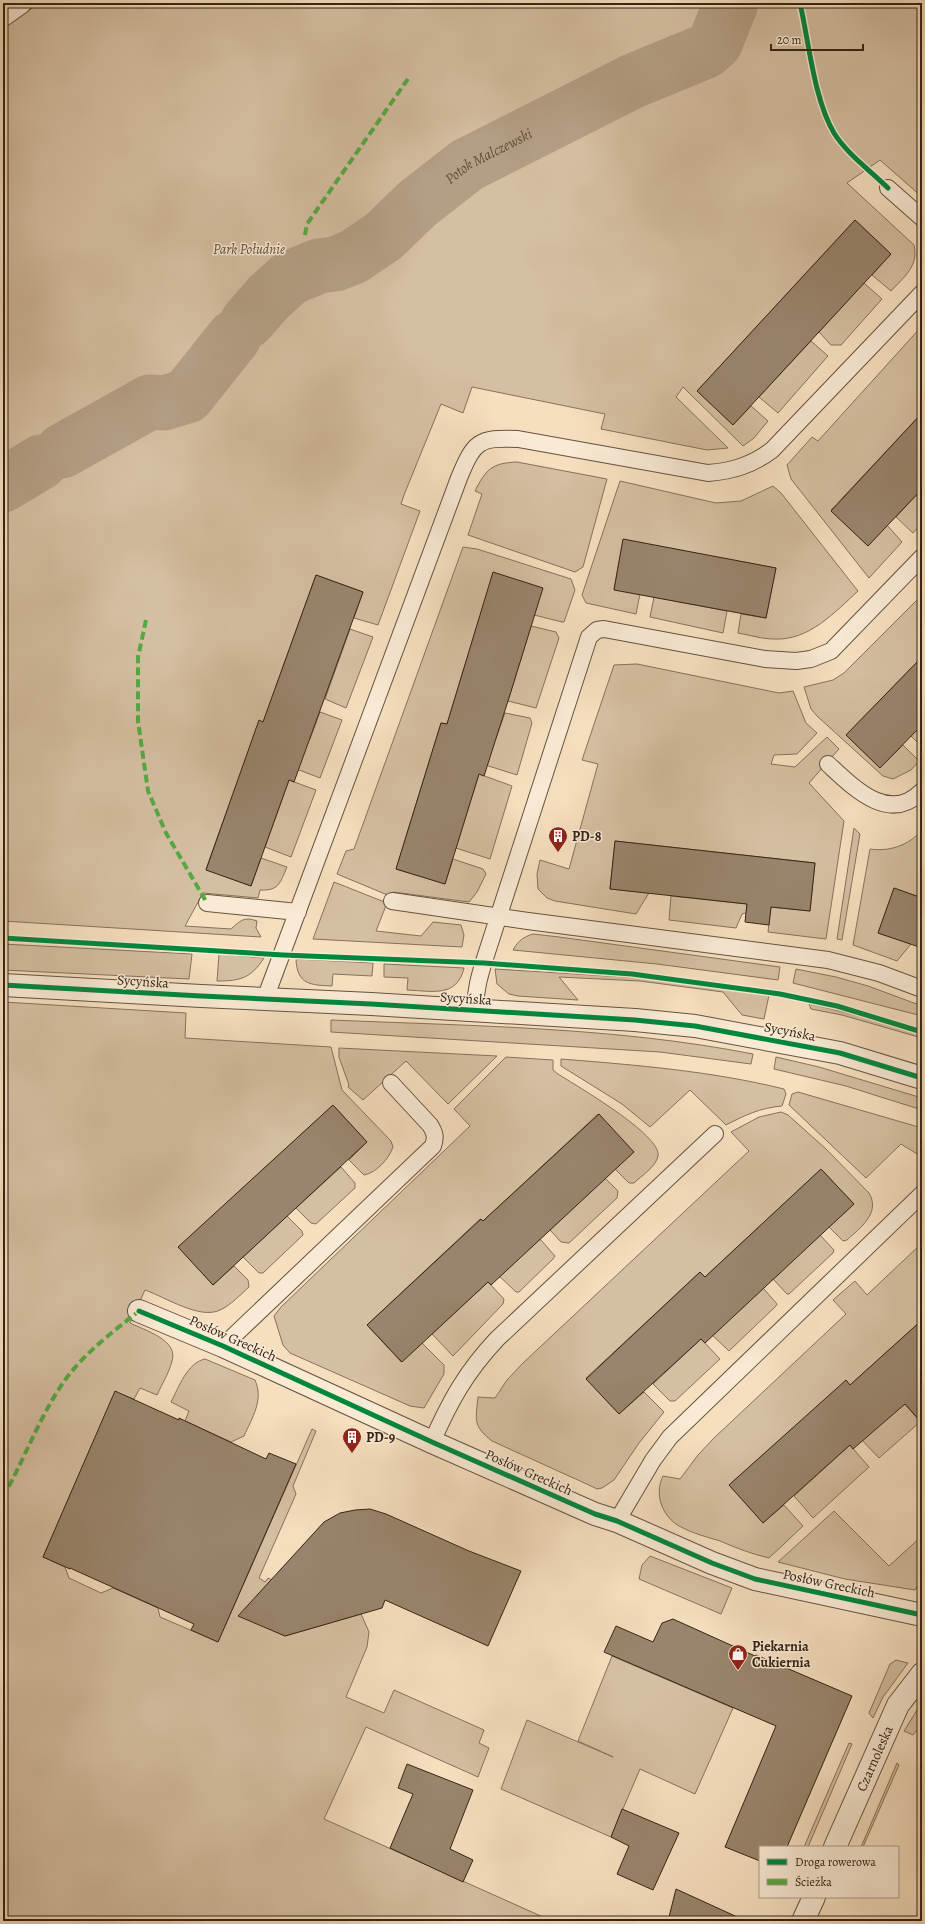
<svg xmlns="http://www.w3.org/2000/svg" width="925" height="1924" font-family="Alegreya,serif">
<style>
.green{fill:#d5bfa2;stroke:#85725b}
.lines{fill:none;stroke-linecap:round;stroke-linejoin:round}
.river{stroke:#b49f85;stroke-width:55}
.building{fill:#99856d;stroke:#352414}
.service-casing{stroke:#65533f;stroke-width:18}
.minor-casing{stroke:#65533f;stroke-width:24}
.tertiary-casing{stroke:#65533f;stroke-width:24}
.service{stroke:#f9ead5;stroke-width:16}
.minor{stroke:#f9ead5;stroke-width:22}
.tertiary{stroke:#f9ead5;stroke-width:22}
.quiet{stroke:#54aa42;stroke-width:4;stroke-dasharray:8 4;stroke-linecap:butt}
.cycleway-casing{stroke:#f9ead5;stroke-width:8}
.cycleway{stroke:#00873e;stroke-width:5}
.labels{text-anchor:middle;stroke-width:3;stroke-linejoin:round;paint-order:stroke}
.park-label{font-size:14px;font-style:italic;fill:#5d4b38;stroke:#f9ead5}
.poi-label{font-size:14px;font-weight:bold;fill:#352414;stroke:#f9ead5;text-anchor:start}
.street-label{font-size:14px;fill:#352414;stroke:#f9ead5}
.water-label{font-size:15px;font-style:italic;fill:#614f3c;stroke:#f9ead5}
</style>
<rect width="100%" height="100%" fill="#f6dfbf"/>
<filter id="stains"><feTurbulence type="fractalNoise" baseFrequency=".005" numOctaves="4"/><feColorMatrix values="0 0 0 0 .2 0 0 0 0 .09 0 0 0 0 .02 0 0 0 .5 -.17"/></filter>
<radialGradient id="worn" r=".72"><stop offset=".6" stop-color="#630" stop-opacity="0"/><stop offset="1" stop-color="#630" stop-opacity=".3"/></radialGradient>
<path class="green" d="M 40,3 L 922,3 L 922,197 L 880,160 L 847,183 L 914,245 C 919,266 904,277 891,291 L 872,275 L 891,254 L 855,220 L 697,391 L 733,425 L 751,406 L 768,421 L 754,438 L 743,446 L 683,387 L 676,397 L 728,448 L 707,450 L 601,429 L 605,414 L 472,387 L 463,413 L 441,404 L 404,495 L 401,504 L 420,511 L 378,625 L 354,618 L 363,592 L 316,575 L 263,722 L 259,721 L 206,869 L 251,886 L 261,858 L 287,867 C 280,883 279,891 260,890 L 258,898 L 203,893 L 185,926 L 231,929 C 240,921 244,916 257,921 L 256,928 L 261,937 L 3,921 L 3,28 Z
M 864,283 L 882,299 L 841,345 L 831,345 L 819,332 Z
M 922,326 L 922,413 L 831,510 L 868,546 L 887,525 L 902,542 L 869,578 L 791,479 L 787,465 L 812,437 L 818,441 Z
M 811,341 L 828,356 L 778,413 L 759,397 Z
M 517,462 L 607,479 L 583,567 L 575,572 L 468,535 L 482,494 L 475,491 C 486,469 492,463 517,462 Z
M 620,481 L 716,503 L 741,501 L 773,486 L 781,493 L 858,591 C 835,612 809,641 774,639 C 762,639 750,635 738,633 L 741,614 L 766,618 L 776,568 L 623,540 L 614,589 L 640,594 L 636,614 L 586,603 L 582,595 Z
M 922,489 L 922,523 L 913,533 L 896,517 Z
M 463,547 L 477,549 L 571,579 L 575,590 L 564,622 L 562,622 L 534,615 L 542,588 L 493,573 L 447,724 L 441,723 L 396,869 L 445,884 L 453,859 L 483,869 L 486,874 L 477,892 L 469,902 L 393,892 L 390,896 L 337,874 L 346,851 L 354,849 Z
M 922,595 L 922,657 L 846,735 L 880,768 L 903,745 L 919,761 L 911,770 L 893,779 L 883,776 L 817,716 L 811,709 L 804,687 L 833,680 L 844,673 Z
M 654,597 L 727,611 L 723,633 L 650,617 Z
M 531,626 L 556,632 L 559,638 L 536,708 L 508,701 Z
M 350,629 L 373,637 L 346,708 L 325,699 Z
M 637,664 L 779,693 L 793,691 L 806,723 L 817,733 L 797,754 L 774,755 L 771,764 L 795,767 L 827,737 L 839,749 L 809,783 L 844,821 L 826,939 L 768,932 L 771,907 L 810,911 L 815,863 L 615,841 L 610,889 L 649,893 L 636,914 L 555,901 L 547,898 L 538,889 L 537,874 L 540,860 L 569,869 L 598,764 L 582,760 L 614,665 Z
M 320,712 L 342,720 L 320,778 L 294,768 L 304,738 L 310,739 Z
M 505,713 L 530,718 L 532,723 L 517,775 L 482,764 L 496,738 Z
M 922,725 L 922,747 L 911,736 Z
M 479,774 L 512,786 L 490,859 L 456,848 Z
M 289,780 L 316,790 L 291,857 L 265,847 Z
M 854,828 L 860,834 L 842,940 L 837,939 Z
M 922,830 L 922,898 L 894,888 L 878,933 L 911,944 L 897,961 L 853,945 L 870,849 C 890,852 909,845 922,830 Z
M 334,882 L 387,903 L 376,931 L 421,936 L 433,922 L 461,925 L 464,935 L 462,947 L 313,939 Z
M 671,896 L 747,904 L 746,913 L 742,914 L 736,928 L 669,920 Z
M 533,934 L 559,937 L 780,967 L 778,980 L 657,964 L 513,950 C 518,941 523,937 533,934 Z
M 3,944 L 192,954 L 189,979 L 3,970 Z
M 219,954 L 264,958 C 251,978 241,981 217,981 Z
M 296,959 L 373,963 L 372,976 L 333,974 L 332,986 C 311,985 297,985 296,959 Z
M 384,964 L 464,968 C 457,998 432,991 407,990 L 408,978 L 384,977 Z
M 495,969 L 640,978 L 769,995 L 764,1019 L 742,1015 L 723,992 L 640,981 L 559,977 L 578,1000 L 518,996 L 509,994 L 497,984 Z
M 796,969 L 836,977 L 868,986 L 922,1006 L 922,1016 L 793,983 Z
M 3,1002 L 186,1013 L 185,1038 L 331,1047 L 342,1090 L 391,1141 L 393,1147 C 389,1159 376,1173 364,1175 L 349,1160 L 367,1142 L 333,1105 L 179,1247 L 213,1285 L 234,1266 L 248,1280 L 249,1287 C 240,1295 231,1305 220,1310 C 200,1320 165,1297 145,1290 L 130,1323 C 144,1330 179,1340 172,1361 C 169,1373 162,1384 157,1395 L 140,1388 L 134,1399 L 115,1392 L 43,1557 L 65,1567 L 69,1578 L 101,1593 L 113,1588 L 158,1608 L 160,1617 L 218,1642 L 312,1429 L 316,1431 L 293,1486 L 296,1494 L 259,1578 L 265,1582 L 268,1578 L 278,1583 L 261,1625 L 285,1636 L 361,1614 L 369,1632 L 367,1647 L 346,1697 L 384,1713 L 394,1690 L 484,1730 L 479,1743 L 489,1748 L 478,1777 L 366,1727 L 324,1819 L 552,1921 L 11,1921 L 3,1916 Z
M 809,1004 C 847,1012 885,1023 922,1035 L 922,1038 L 842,1015 L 811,1009 Z
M 331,1020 C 472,1026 615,1027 753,1054 L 751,1064 L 660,1052 L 331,1032 Z
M 339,1048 L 497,1056 L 448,1104 L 406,1061 L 363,1100 L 348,1087 L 349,1085 L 339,1057 Z
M 506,1057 L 553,1060 L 553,1070 L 558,1074 C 575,1085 662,1135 658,1156 C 656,1167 641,1176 634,1183 L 629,1183 L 615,1169 L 633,1152 L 598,1114 L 483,1221 L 480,1219 L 367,1325 L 401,1362 L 422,1343 L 444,1365 L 444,1374 L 424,1408 L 410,1406 L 290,1353 L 283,1345 L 274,1316 L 281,1307 L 470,1126 L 454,1109 Z
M 776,1057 L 819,1067 L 922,1098 L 922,1110 L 846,1086 L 774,1069 Z
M 561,1059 C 636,1065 711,1071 784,1089 L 786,1094 L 782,1106 C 760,1108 745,1115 726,1125 L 690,1090 L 650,1127 L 622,1104 L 561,1066 Z
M 798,1092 L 922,1128 L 922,1157 L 901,1144 L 866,1178 L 789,1105 L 792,1094 Z
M 781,1112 L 788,1115 L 826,1149 L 869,1193 C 881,1213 860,1228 847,1240 L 843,1241 L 829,1227 L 854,1204 L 821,1169 L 705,1277 L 700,1272 L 586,1378 L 619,1414 L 644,1392 L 664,1412 L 639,1443 L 614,1480 L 602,1488 L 597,1489 L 591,1486 L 492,1441 C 472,1425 476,1420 478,1397 L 495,1398 L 507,1380 L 523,1363 L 749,1151 L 731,1132 L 759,1117 Z
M 341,1167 L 355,1183 L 355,1188 L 316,1224 L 311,1223 L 296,1208 Z
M 605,1178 L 618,1191 L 617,1198 L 569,1243 L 561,1242 L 550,1230 Z
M 287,1216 L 302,1231 L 303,1235 L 263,1273 L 259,1273 L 243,1257 Z
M 820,1235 L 834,1250 L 833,1253 L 789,1294 L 787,1294 L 773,1279 Z
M 540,1239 L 555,1256 L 553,1259 L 519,1292 L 516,1292 L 496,1273 Z
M 922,1243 L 922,1320 L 850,1385 L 846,1381 L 729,1485 L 763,1523 L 784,1505 L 803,1526 L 769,1558 C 752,1554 736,1548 720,1541 C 707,1537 691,1533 679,1526 C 662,1516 654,1494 663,1476 L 680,1479 L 698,1455 L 714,1438 L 846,1314 L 833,1300 L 855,1281 L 867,1295 Z
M 488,1282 L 504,1299 L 503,1304 L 453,1356 L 432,1334 Z
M 763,1288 L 777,1304 L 776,1306 L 729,1351 L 709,1332 L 738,1312 Z
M 701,1339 L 720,1359 L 675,1401 L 670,1401 L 653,1384 Z
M 205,1359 L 255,1380 C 264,1400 252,1418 244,1436 L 231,1442 L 185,1421 L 189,1411 L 171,1402 C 179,1387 187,1363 205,1359 Z
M 905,1404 L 920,1422 L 879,1458 L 859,1437 Z
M 850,1445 L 869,1467 L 813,1518 L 794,1496 Z
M 834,1511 L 889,1566 L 922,1536 L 922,1578 L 915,1590 L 845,1579 L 778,1562 Z
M 650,1556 L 732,1588 L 721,1614 L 639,1579 L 642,1565 Z
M 612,1656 L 733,1708 L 695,1794 L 640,1769 L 611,1837 L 501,1789 L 527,1720 L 613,1757 L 578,1741 Z
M 896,1660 L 908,1663 L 883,1697 L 873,1718 L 869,1713 L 890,1664 Z
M 922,1702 L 922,1724 L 913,1735 L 904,1731 Z
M 849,1743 L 852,1744 L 808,1847 L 804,1847 Z
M 897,1763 L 899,1765 L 863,1847 L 861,1847 Z"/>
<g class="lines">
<g class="river">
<path id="s1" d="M 248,321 L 269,297 L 290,278 L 319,266 L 335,264 L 353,257 L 384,236 L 417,204 L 467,165 L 633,81 L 706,51 L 715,43 L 731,3"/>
<path d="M 62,451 L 150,402 L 164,403 L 187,396 L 234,337"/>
<path d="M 3,485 L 41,462"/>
</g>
</g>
<path class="building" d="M 855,220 L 891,254 L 733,425 L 697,391 Z
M 922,413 L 922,489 L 868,546 L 831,511 Z
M 623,539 L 776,568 L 766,618 L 614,590 Z
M 493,572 L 543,588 L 508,701 L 484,776 L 479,774 L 445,884 L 396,869 L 441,723 L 447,724 Z
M 316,575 L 363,592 L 294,782 L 289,780 L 251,886 L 206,870 L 259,720 L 263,722 Z
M 922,657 L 922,725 L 880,768 L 846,735 Z
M 615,841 L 815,863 L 810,911 L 771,907 L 769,925 L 745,922 L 747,904 L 610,889 Z
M 894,888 L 922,898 L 922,948 L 878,933 Z
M 333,1105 L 367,1142 L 213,1285 L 178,1247 Z
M 599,1114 L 634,1152 L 491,1285 L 488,1282 L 402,1362 L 367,1325 L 481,1219 L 483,1221 Z
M 821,1169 L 854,1204 L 705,1343 L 701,1339 L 619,1414 L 586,1379 L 700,1272 L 705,1277 Z
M 922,1320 L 922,1423 L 905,1404 L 853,1449 L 850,1445 L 763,1523 L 729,1485 L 846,1380 L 850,1385 Z
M 115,1391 L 179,1420 L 179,1418 L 266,1459 L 269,1453 L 296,1464 L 218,1642 L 191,1630 L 194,1624 L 70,1568 L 70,1569 L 43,1557 Z
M 370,1509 L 386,1514 L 469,1551 L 521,1571 L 488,1646 L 385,1600 L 382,1608 L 285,1636 L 238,1616 L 324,1522 L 340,1513 L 355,1510 Z
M 673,1619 L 755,1656 L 756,1655 L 852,1696 L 787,1847 L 760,1847 L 760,1861 L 725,1847 L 776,1726 L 604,1652 L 616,1626 L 653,1642 L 662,1623 Z
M 407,1764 L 473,1790 L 450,1849 L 473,1860 L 463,1882 L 390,1848 L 413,1794 L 398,1788 Z
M 622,1809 L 679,1833 L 653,1890 L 617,1874 L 629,1846 L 611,1837 Z
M 676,1889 L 746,1921 L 668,1921 Z"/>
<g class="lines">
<g class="service-casing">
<path id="service" d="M 888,188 L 922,218
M 828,764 C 853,787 889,825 922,791
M 392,901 L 528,921 L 828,960 L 879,973 L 922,989
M 207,903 L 298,912
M 265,999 L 459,478 C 474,442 478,437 518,439 L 708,473 C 733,471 752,465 772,450 L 922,293
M 476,1011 C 474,991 481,971 487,952 L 589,637 L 597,630 L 604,629 L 765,659 L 796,661 L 811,659 L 831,651 L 922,557
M 223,1346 L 433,1146 C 436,1137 435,1133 430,1125 L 391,1083
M 432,1442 C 450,1401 466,1372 497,1339 L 715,1134
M 617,1521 L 653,1460 L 670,1437 L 922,1194"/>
</g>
<g class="minor-casing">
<path id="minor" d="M 3,15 L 20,3
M 139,1311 L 223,1346 L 432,1442 L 595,1514 L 617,1521 L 712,1563 L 755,1579 L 922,1615"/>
</g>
<g class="tertiary-casing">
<g id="tertiary">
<path d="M 3,985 L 201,996 L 371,1004 L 635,1020 L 695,1026 L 840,1053 L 922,1078"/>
<path id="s2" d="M 835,1847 L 898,1705 L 922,1674"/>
<path d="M 803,1921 L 814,1897"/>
</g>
</g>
<use href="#service" class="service"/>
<use href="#minor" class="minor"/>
<use href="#tertiary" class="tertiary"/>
<path class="quiet" d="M 919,215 L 922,210
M 305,235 L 307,224 L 410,76
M 146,620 L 138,657 L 138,721 L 148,791 L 166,833 L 207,903
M 3,1497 C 23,1462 37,1423 59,1389 C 79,1357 110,1334 139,1311"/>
<g class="cycleway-casing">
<path id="cycleway" d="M 800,3 C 809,43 814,99 834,133 C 847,154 871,171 888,188
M 3,938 L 283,955 L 484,963 L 632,974 L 780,994 L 837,1006 L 922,1032
M 3,985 L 201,996 L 371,1004 L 635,1020 L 695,1026 L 840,1053 L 922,1078
M 139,1311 L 223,1346 L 432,1442 L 595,1514 L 617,1521 L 712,1563 L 755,1579 L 922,1615"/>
</g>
<use href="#cycleway" class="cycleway"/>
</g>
<defs>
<g id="building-pin" transform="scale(1)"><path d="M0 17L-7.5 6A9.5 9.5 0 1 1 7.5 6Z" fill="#8f2418" stroke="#f9ead5"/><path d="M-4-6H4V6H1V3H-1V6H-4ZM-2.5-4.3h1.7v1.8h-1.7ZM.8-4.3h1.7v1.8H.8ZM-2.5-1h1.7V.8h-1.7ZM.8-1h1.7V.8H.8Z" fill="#fff"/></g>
<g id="shop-pin" transform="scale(1)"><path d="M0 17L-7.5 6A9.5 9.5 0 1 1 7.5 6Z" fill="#8f2418" stroke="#f9ead5"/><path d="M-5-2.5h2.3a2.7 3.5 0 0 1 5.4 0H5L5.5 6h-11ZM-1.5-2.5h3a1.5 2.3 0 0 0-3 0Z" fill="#fff"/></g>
</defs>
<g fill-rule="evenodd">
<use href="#building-pin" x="558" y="836"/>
<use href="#building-pin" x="352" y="1437"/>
<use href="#shop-pin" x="738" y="1654"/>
</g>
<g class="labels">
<g class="park-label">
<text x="249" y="254">Park Południe</text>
</g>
<g class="poi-label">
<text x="572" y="841">PD-8</text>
<text x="366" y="1442">PD-9</text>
<text x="752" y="1651">Piekarnia<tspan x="752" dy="16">Cukiernia</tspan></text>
</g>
<g class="street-label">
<text transform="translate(143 981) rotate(4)" y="5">Sycyńska</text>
<text transform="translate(466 998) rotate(4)" y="5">Sycyńska</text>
<text transform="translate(790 1031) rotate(11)" y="5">Sycyńska</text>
<text transform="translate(233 1338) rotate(24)" y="5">Posłów Greckich</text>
<text transform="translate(529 1472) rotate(24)" y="5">Posłów Greckich</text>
<text transform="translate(829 1583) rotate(12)" y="5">Posłów Greckich</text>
<text dy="5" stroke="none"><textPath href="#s2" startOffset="97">Czarnoleska</textPath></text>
</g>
<g class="water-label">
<text dy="5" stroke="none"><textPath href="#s1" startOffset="297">Potok Malczewski</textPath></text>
</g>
</g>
<rect width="925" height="1924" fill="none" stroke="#f6dfbf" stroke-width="16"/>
<rect x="4" y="4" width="917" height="1916" fill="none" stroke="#352414" stroke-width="2"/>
<rect x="8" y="8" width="909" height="1908" fill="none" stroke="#352414"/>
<rect x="759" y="1846" width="140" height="52" fill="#f9ead5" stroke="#ab9b88"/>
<rect x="767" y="1859" width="20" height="6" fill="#00873e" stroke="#ab9b88"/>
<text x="795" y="1866" font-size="12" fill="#352414">Droga rowerowa</text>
<rect x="767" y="1879" width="20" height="6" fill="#54aa42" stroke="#ab9b88"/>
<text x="795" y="1886" font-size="12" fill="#352414">Ścieżka</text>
<path d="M771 44v6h92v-6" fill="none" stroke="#352414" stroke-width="2"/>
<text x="777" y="44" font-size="12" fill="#352414" stroke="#f9ead5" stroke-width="3" paint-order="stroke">20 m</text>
<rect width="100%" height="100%" filter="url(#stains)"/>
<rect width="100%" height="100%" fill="url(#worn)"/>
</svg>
